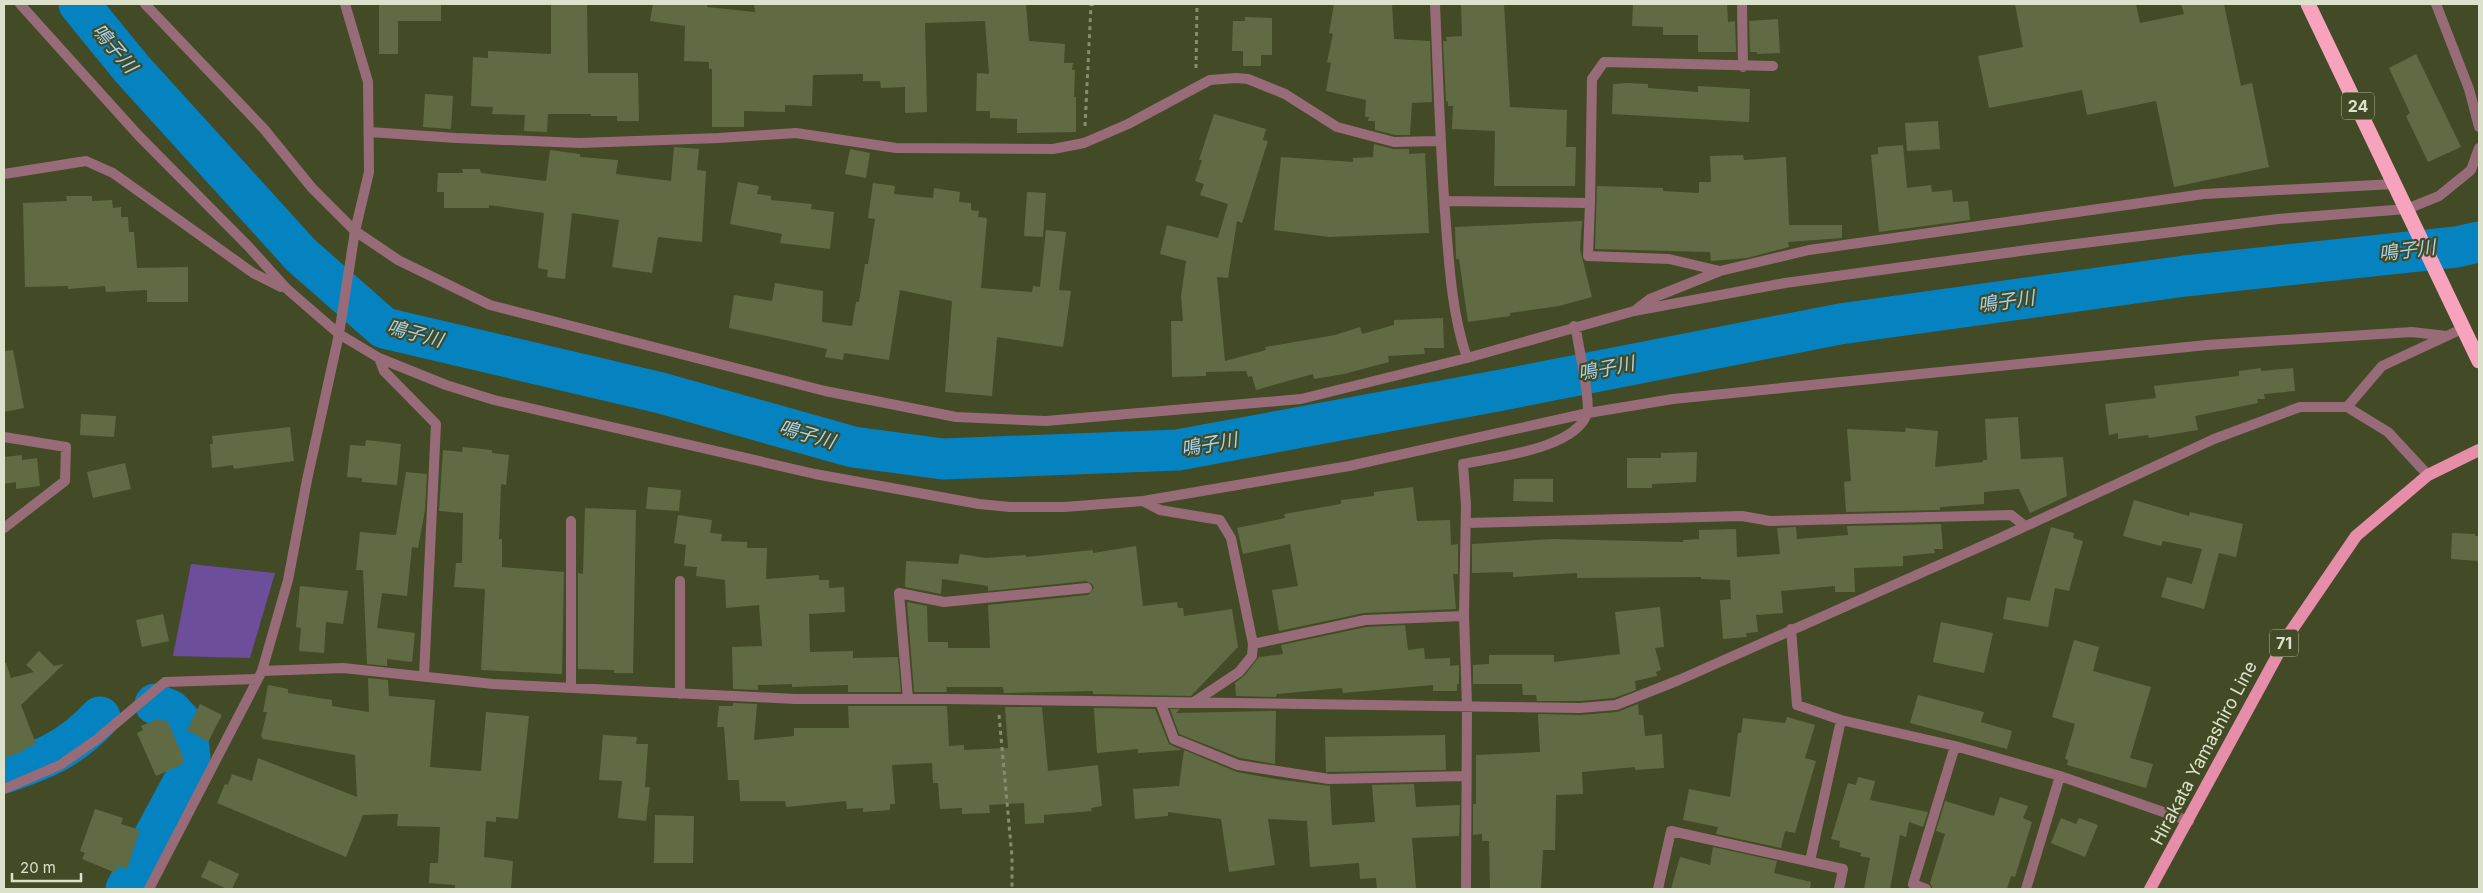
<svg xmlns="http://www.w3.org/2000/svg" width="2483" height="893" font-family="Inter,'Noto Sans JP',sans-serif">
<style>
.green{fill:#6c4e9a}
.lines{fill:none;stroke-linecap:round;stroke-linejoin:round}
.river{stroke:#0583c0;stroke-width:41}
.building{fill:#616b43}
.path{stroke:#868e6f;stroke-width:3;stroke-dasharray:4 4;stroke-linecap:butt}
.street{stroke:#986b78;stroke-width:10}
.primary{stroke:#e68da9;stroke-width:12}
.highway{stroke:#f8a3bd;stroke-width:15}
.labels{text-anchor:middle;stroke-width:4.5;stroke-linejoin:round;paint-order:stroke}
.shield{fill:#424b25;stroke:#adb499;stroke-width:1}
.shield-label{font-size:16px;font-weight:bold;fill:#dbe1cb}
.street-label{font-size:18px;fill:#dbe1cb;stroke:#424b25}
.water-label{font-size:19px;font-style:italic;fill:#a6d3f3;stroke:#424b25}
</style>
<rect width="100%" height="100%" fill="#424b25"/>
<path class="green" d="M 191,564 L 275,573 L 250,658 L 173,656 Z"/>
<g class="lines">
<path class="river" d="M 79,4 L 132,69 L 301,255 L 384,328 L 661,393 L 853,447 L 943,459 L 1178,450 L 1502,390 L 1840,324 L 2185,276 L 2456,247 L 2479,242
M 4,773 C 45,759 70,749 100,717
M 126,889 L 185,779 L 190,757 L 188,741 L 182,723 L 170,710 L 155,704"/>
</g>
<path class="building" d="M 379,4 L 441,4 L 441,21 L 398,21 L 398,54 L 379,54 Z
M 551,4 L 587,4 L 588,73 L 638,73 L 639,121 L 617,121 L 617,116 L 591,116 L 591,114 L 548,114 L 547,132 L 524,131 L 525,115 L 492,114 L 493,107 L 471,106 L 473,57 L 488,58 L 488,51 L 551,54 Z
M 653,4 L 708,4 L 707,7 L 755,12 L 754,4 L 1026,4 L 1029,41 L 1065,44 L 1064,63 L 1073,63 L 1072,70 L 1075,70 L 1074,97 L 1076,97 L 1076,132 L 1017,133 L 1017,119 L 990,118 L 990,111 L 976,111 L 977,73 L 989,74 L 985,21 L 925,23 L 927,112 L 905,113 L 905,87 L 881,88 L 880,81 L 863,81 L 863,74 L 813,75 L 812,106 L 785,105 L 785,112 L 744,111 L 744,127 L 712,127 L 712,69 L 709,69 L 709,62 L 684,61 L 685,26 L 650,21 Z
M 1334,4 L 1392,4 L 1394,39 L 1430,41 L 1432,102 L 1412,103 L 1410,135 L 1395,135 L 1375,130 L 1375,121 L 1368,121 L 1369,117 L 1365,117 L 1366,100 L 1326,91 L 1331,63 L 1327,62 L 1333,34 L 1329,33 Z
M 1461,4 L 1504,4 L 1510,107 L 1567,110 L 1566,147 L 1576,147 L 1575,186 L 1494,186 L 1495,131 L 1452,129 L 1453,106 L 1448,106 L 1448,101 L 1446,102 L 1443,41 L 1447,41 L 1446,37 L 1462,36 Z
M 1633,4 L 1727,4 L 1728,22 L 1735,21 L 1736,52 L 1698,52 L 1698,35 L 1663,35 L 1663,27 L 1632,26 Z
M 2015,4 L 2136,4 L 2140,23 L 2184,14 L 2181,4 L 2224,4 L 2241,86 L 2252,83 L 2269,167 L 2174,187 L 2156,101 L 2087,115 L 2082,90 L 1989,108 L 1978,56 L 2023,47 Z
M 1245,17 L 1272,18 L 1272,55 L 1261,55 L 1261,66 L 1243,66 L 1243,51 L 1232,51 L 1233,21 L 1245,21 Z
M 1778,19 L 1780,53 L 1757,54 L 1757,52 L 1750,52 L 1749,21 Z
M 2416,54 L 2461,147 L 2428,162 L 2406,116 L 2410,113 L 2389,68 Z
M 1627,83 L 1648,84 L 1648,88 L 1698,92 L 1698,86 L 1750,89 L 1749,122 L 1612,114 L 1613,84 Z
M 425,94 L 453,96 L 451,129 L 423,127 Z
M 1214,114 L 1266,129 L 1263,140 L 1268,141 L 1242,223 L 1237,221 L 1228,278 L 1217,277 L 1225,361 L 1266,350 L 1265,347 L 1335,335 L 1360,327 L 1362,334 L 1394,325 L 1394,320 L 1443,318 L 1444,348 L 1424,348 L 1425,354 L 1388,356 L 1389,362 L 1344,374 L 1314,379 L 1313,374 L 1256,390 L 1252,376 L 1248,377 L 1246,371 L 1206,372 L 1206,376 L 1172,377 L 1171,321 L 1183,321 L 1181,296 L 1186,261 L 1160,254 L 1167,225 L 1218,238 L 1228,204 L 1200,195 L 1204,184 L 1195,181 L 1202,160 L 1199,160 Z
M 1938,121 L 1940,149 L 1907,151 L 1905,123 Z
M 1374,144 L 1393,149 L 1409,149 L 1409,154 L 1425,153 L 1429,233 L 1329,237 L 1274,230 L 1281,157 L 1353,162 L 1353,158 L 1373,157 Z
M 1903,145 L 1907,188 L 1931,185 L 1932,192 L 1952,190 L 1953,202 L 1968,201 L 1970,220 L 1879,232 L 1871,155 L 1878,154 L 1878,147 Z
M 674,147 L 699,149 L 697,170 L 706,171 L 702,242 L 658,237 L 652,273 L 612,267 L 619,220 L 572,213 L 565,279 L 547,277 L 548,270 L 538,268 L 544,213 L 489,205 L 489,208 L 444,208 L 444,192 L 437,192 L 438,173 L 463,173 L 462,169 L 480,169 L 481,173 L 546,181 L 550,150 L 580,154 L 580,157 L 618,160 L 616,174 L 671,181 Z
M 850,149 L 870,153 L 866,178 L 845,174 Z
M 1743,155 L 1744,160 L 1786,157 L 1789,225 L 1842,225 L 1842,238 L 1788,242 L 1789,247 L 1747,258 L 1711,261 L 1710,252 L 1595,249 L 1597,186 L 1663,188 L 1663,191 L 1699,193 L 1699,182 L 1711,182 L 1710,156 Z
M 738,182 L 759,186 L 757,194 L 771,196 L 771,200 L 812,204 L 811,209 L 834,212 L 830,249 L 780,243 L 782,234 L 730,224 Z
M 873,183 L 895,186 L 894,194 L 933,198 L 934,188 L 960,192 L 959,202 L 971,203 L 971,210 L 979,211 L 978,217 L 987,218 L 981,288 L 1032,292 L 1033,286 L 1040,287 L 1046,230 L 1066,232 L 1059,290 L 1071,291 L 1063,347 L 997,337 L 992,396 L 945,392 L 952,301 L 900,290 L 889,360 L 844,353 L 843,360 L 825,357 L 827,349 L 729,328 L 734,295 L 772,301 L 775,283 L 823,291 L 822,322 L 852,326 L 856,302 L 859,302 L 865,264 L 868,264 L 875,219 L 868,218 Z
M 1027,192 L 1046,193 L 1043,237 L 1024,236 Z
M 66,196 L 92,196 L 92,201 L 112,200 L 113,208 L 121,207 L 121,217 L 128,217 L 129,232 L 134,232 L 137,268 L 188,267 L 188,302 L 147,302 L 147,290 L 106,292 L 105,286 L 68,289 L 68,286 L 25,287 L 23,203 L 67,201 Z
M 1582,221 L 1580,249 L 1592,297 L 1559,306 L 1510,313 L 1510,316 L 1468,322 L 1459,259 L 1456,259 L 1455,227 Z
M 13,350 L 24,408 L 4,412 L 4,351 Z
M 2261,368 L 2261,371 L 2293,368 L 2295,391 L 2264,394 L 2265,399 L 2257,399 L 2258,403 L 2195,416 L 2198,430 L 2149,438 L 2148,435 L 2118,439 L 2118,433 L 2109,435 L 2105,404 L 2156,398 L 2154,386 L 2239,376 L 2239,371 Z
M 81,414 L 116,416 L 114,437 L 80,435 Z
M 2018,417 L 2021,459 L 2063,457 L 2067,496 L 2030,513 L 2019,489 L 1984,492 L 1984,504 L 1940,507 L 1940,510 L 1846,512 L 1844,482 L 1851,481 L 1847,429 L 1905,432 L 1906,428 L 1938,431 L 1935,467 L 1983,462 L 1983,460 L 1987,460 L 1985,419 Z
M 290,427 L 294,461 L 234,469 L 233,465 L 212,468 L 210,444 L 213,444 L 212,436 Z
M 366,440 L 401,444 L 397,485 L 362,482 L 362,478 L 347,477 L 350,445 L 365,446 Z
M 463,447 L 492,450 L 492,453 L 509,455 L 506,485 L 501,484 L 499,539 L 502,539 L 502,567 L 564,572 L 562,674 L 481,670 L 485,589 L 454,587 L 456,563 L 462,563 L 463,513 L 439,511 L 443,450 L 462,452 Z
M 1697,452 L 1696,482 L 1652,484 L 1652,488 L 1627,488 L 1627,458 L 1661,458 L 1661,453 Z
M 22,455 L 22,460 L 37,458 L 40,486 L 16,489 L 16,482 L 4,484 L 4,457 Z
M 125,463 L 131,489 L 93,498 L 87,472 Z
M 406,472 L 427,474 L 425,510 L 418,548 L 412,547 L 407,596 L 382,593 L 377,628 L 415,633 L 412,662 L 387,659 L 387,666 L 367,664 L 363,570 L 356,570 L 360,532 L 396,535 Z
M 1514,479 L 1553,479 L 1553,502 L 1513,501 Z
M 648,487 L 681,490 L 679,511 L 646,509 Z
M 1413,487 L 1417,521 L 1450,520 L 1451,545 L 1458,544 L 1458,574 L 1453,574 L 1456,609 L 1364,613 L 1279,631 L 1272,590 L 1298,586 L 1290,544 L 1243,554 L 1237,528 L 1285,518 L 1284,514 L 1341,504 L 1341,500 L 1374,496 L 1374,492 Z
M 2134,500 L 2189,516 L 2190,512 L 2243,524 L 2236,557 L 2219,553 L 2204,609 L 2161,597 L 2167,577 L 2192,584 L 2202,549 L 2163,541 L 2161,546 L 2123,536 Z
M 585,508 L 636,510 L 633,673 L 614,673 L 614,670 L 578,669 L 578,573 L 583,574 Z
M 678,515 L 712,520 L 710,533 L 722,534 L 721,541 L 747,542 L 747,548 L 767,548 L 766,579 L 819,575 L 819,580 L 829,580 L 829,588 L 844,587 L 845,612 L 809,614 L 810,652 L 853,651 L 853,658 L 898,657 L 901,692 L 848,692 L 848,685 L 792,687 L 792,684 L 758,685 L 758,690 L 733,689 L 732,647 L 762,646 L 759,605 L 726,608 L 725,580 L 696,576 L 697,567 L 684,566 L 686,545 L 674,543 Z
M 1941,524 L 1943,549 L 1934,549 L 1935,553 L 1903,556 L 1903,566 L 1854,568 L 1855,592 L 1835,592 L 1835,586 L 1781,591 L 1783,613 L 1756,615 L 1758,632 L 1746,633 L 1747,637 L 1723,639 L 1720,600 L 1731,599 L 1730,580 L 1701,579 L 1701,577 L 1577,578 L 1577,573 L 1513,577 L 1513,572 L 1472,573 L 1472,544 L 1552,539 L 1683,542 L 1683,540 L 1699,539 L 1699,530 L 1736,529 L 1737,557 L 1780,554 L 1777,528 L 1796,527 L 1797,539 L 1848,535 L 1847,526 Z
M 2051,527 L 2074,533 L 2073,538 L 2083,541 L 2069,591 L 2055,588 L 2048,627 L 2003,619 L 2007,597 L 2030,601 Z
M 2452,533 L 2475,534 L 2475,536 L 2479,536 L 2479,561 L 2451,559 Z
M 1136,546 L 1143,606 L 1177,602 L 1178,608 L 1183,608 L 1184,616 L 1232,609 L 1238,647 L 1191,696 L 1093,694 L 1093,691 L 1004,693 L 1003,687 L 946,687 L 947,692 L 914,692 L 907,602 L 927,606 L 928,642 L 948,642 L 948,648 L 990,648 L 988,605 L 1088,595 L 1094,588 L 1092,584 L 1086,581 L 988,591 L 988,586 L 942,579 L 941,594 L 905,587 L 906,561 L 958,564 L 960,554 L 986,558 L 1026,555 L 1026,557 L 1093,550 L 1093,553 Z
M 300,586 L 348,591 L 343,624 L 326,622 L 324,653 L 299,651 L 301,628 L 296,627 Z
M 1660,607 L 1664,647 L 1655,648 L 1661,670 L 1656,672 L 1657,676 L 1635,681 L 1636,690 L 1614,698 L 1580,701 L 1537,701 L 1536,695 L 1523,695 L 1522,684 L 1473,684 L 1473,665 L 1489,664 L 1489,655 L 1554,655 L 1554,662 L 1620,654 L 1615,612 Z
M 163,614 L 169,641 L 142,647 L 136,620 Z
M 1941,622 L 1993,633 L 1984,673 L 1933,662 Z
M 1405,625 L 1408,650 L 1424,648 L 1425,659 L 1450,658 L 1450,666 L 1459,665 L 1459,684 L 1457,684 L 1457,691 L 1433,691 L 1433,685 L 1343,693 L 1342,688 L 1277,694 L 1276,697 L 1236,696 L 1235,683 L 1244,676 L 1259,657 L 1283,654 L 1281,645 L 1366,627 Z
M 2074,640 L 2099,647 L 2093,671 L 2151,687 L 2130,758 L 2153,764 L 2146,788 L 2067,765 L 2068,760 L 2065,759 L 2075,724 L 2052,717 Z
M 39,651 L 54,666 L 64,664 L 21,705 L 36,744 L 24,749 L 24,751 L 4,758 L 4,663 L 6,663 L 11,678 L 34,672 L 26,665 Z
M 368,678 L 388,680 L 389,696 L 435,700 L 430,767 L 481,771 L 486,712 L 529,716 L 518,819 L 496,817 L 496,822 L 486,821 L 484,857 L 513,861 L 511,889 L 455,889 L 455,885 L 429,883 L 430,863 L 438,863 L 440,827 L 397,826 L 398,814 L 363,815 L 346,857 L 217,803 L 225,784 L 228,785 L 232,774 L 252,781 L 258,758 L 357,797 L 355,755 L 263,739 L 261,736 L 267,712 L 263,712 L 268,685 L 288,689 L 288,693 L 332,700 L 332,706 L 369,712 Z
M 1918,695 L 1984,712 L 1981,722 L 2012,731 L 2007,749 L 1910,723 Z
M 733,703 L 757,704 L 754,740 L 794,736 L 794,728 L 849,728 L 848,706 L 947,706 L 949,746 L 964,745 L 964,750 L 1008,748 L 1005,707 L 1042,707 L 1048,771 L 1098,765 L 1102,806 L 1091,808 L 1092,811 L 1044,815 L 1044,823 L 1025,824 L 1024,803 L 989,805 L 990,813 L 962,814 L 962,808 L 940,809 L 938,783 L 933,783 L 932,763 L 892,765 L 895,804 L 890,804 L 890,810 L 863,812 L 863,808 L 847,809 L 846,801 L 786,807 L 785,801 L 740,801 L 739,780 L 728,780 L 724,727 L 717,727 L 719,706 L 733,706 Z
M 200,704 L 222,715 L 208,742 L 187,730 Z
M 1638,704 L 1639,715 L 1643,715 L 1645,736 L 1662,734 L 1664,768 L 1635,770 L 1635,767 L 1582,772 L 1583,794 L 1556,795 L 1555,850 L 1543,850 L 1541,889 L 1490,889 L 1489,841 L 1482,841 L 1482,834 L 1473,835 L 1473,804 L 1476,804 L 1476,755 L 1540,752 L 1538,714 L 1580,715 L 1617,712 Z
M 1094,708 L 1155,709 L 1169,744 L 1182,750 L 1138,753 L 1138,749 L 1097,753 Z
M 1170,709 L 1180,709 L 1176,713 L 1276,711 L 1275,764 L 1240,758 L 1179,734 Z
M 1787,717 L 1815,725 L 1805,758 L 1816,761 L 1795,833 L 1785,831 L 1781,848 L 1716,834 L 1718,827 L 1683,820 L 1689,789 L 1730,797 L 1738,733 L 1741,733 L 1743,718 L 1785,723 Z
M 160,718 L 162,722 L 167,720 L 184,759 L 182,760 L 183,764 L 156,776 L 137,733 L 143,730 L 141,726 Z
M 603,735 L 637,737 L 636,744 L 648,744 L 645,787 L 650,787 L 646,821 L 618,818 L 622,781 L 599,780 Z
M 1445,735 L 1446,770 L 1326,772 L 1325,737 Z
M 1184,750 L 1237,772 L 1275,779 L 1330,786 L 1332,825 L 1375,822 L 1372,785 L 1414,784 L 1416,807 L 1460,805 L 1459,836 L 1412,838 L 1416,889 L 1377,889 L 1376,878 L 1360,879 L 1359,863 L 1310,867 L 1307,821 L 1268,819 L 1275,865 L 1229,872 L 1221,819 L 1168,812 L 1168,816 L 1135,819 L 1133,789 L 1179,786 Z
M 1858,777 L 1875,781 L 1870,800 L 1928,812 L 1923,827 L 1909,822 L 1906,837 L 1900,835 L 1890,889 L 1864,889 L 1870,858 L 1860,856 L 1861,853 L 1839,847 L 1840,841 L 1831,839 L 1848,783 L 1856,785 Z
M 2000,797 L 2028,806 L 2023,818 L 2032,822 L 2015,877 L 2011,876 L 2007,889 L 1933,889 L 1930,883 L 1945,834 L 1936,831 L 1945,801 L 1994,816 Z
M 95,809 L 123,818 L 121,824 L 140,830 L 127,869 L 118,866 L 116,873 L 82,859 L 85,853 L 80,851 Z
M 655,815 L 694,816 L 693,863 L 654,863 Z
M 2061,818 L 2076,824 L 2079,818 L 2098,825 L 2085,857 L 2051,843 Z
M 1713,847 L 1777,861 L 1774,873 L 1811,882 L 1810,889 L 1671,889 L 1680,857 L 1710,865 Z
M 209,860 L 239,874 L 232,889 L 227,889 L 201,877 Z"/>
<g class="lines">
<path class="path" d="M 1196,68 L 1197,4
M 1085,126 L 1091,5 L 1095,4
M 999,715 L 1012,857 L 1012,889"/>
<path class="street" d="M 20,4 L 139,136 L 248,246 L 287,289 L 339,334 L 379,358 L 446,385 L 494,400 L 815,474 L 979,504 L 1010,507 L 1064,507 L 1143,501 L 1349,466 L 1588,413 L 1673,399 L 2207,345 L 2412,332 L 2447,336
M 145,4 L 264,129 L 312,188 L 355,231 L 398,260 L 490,305 L 825,391 L 956,417 L 1046,421 L 1301,399 L 1467,358 L 1634,311 L 1785,283 L 2035,249 L 2278,219 L 2407,209 L 2439,196 L 2471,170 L 2479,148
M 1435,4 C 1438,73 1440,143 1445,212 C 1449,261 1451,311 1467,358
M 1742,4 L 1743,67
M 2436,4 L 2469,89 L 2479,127
M 370,132 L 456,138 L 580,143 L 719,138 L 796,133 L 896,148 L 1053,149 L 1084,143 L 1128,124 L 1210,80 L 1236,78 L 1248,79 L 1285,94 L 1337,127 L 1394,142 L 1440,141
M 4,174 L 86,161 L 113,173 L 253,273 L 281,287
M 1445,201 L 1590,203 L 1592,79 L 1604,62 L 1773,66
M 1590,203 L 1588,256 L 1669,259 L 1720,271
M 1637,309 L 1650,299 L 1720,271 L 1809,250 L 2204,194 L 2395,184
M 379,358 L 384,371 L 436,424 L 424,676
M 2347,407 L 2388,432 L 2428,475
M 4,437 L 66,447 L 65,481 L 4,528
M 1143,501 L 1160,510 L 1220,520 L 1231,538 L 1253,644 L 1365,620 L 1464,616
M 1466,523 L 1742,516 L 1770,521 L 2011,515 L 2025,526
M 680,581 L 680,694
M 1791,629 L 1797,705 L 1841,720 L 1955,746 L 1913,884 L 1926,889
M 262,671 L 343,668 L 493,684 L 795,699 L 947,699 L 1580,708 L 1616,705 L 1679,680 L 2000,538 L 2214,439 L 2300,407 L 2347,407 L 2382,366 L 2464,328
M 571,688 L 571,521
M 908,699 L 899,593 L 944,602 L 1087,588
M 1160,702 L 1174,739 L 1238,765 L 1329,779 L 1466,776
M 1194,702 L 1239,672 L 1252,656 L 1253,644
M 1955,746 L 2060,776 L 2026,889
M 2060,776 L 2189,821
M 4,789 L 60,765 L 96,740 L 165,682 L 258,679
M 1810,861 L 1841,720
M 149,889 L 262,671 L 288,580 L 307,480 L 339,334 L 355,231 L 369,172 L 368,82 L 345,4
M 1466,889 L 1467,705 L 1464,616 L 1466,505 L 1463,464 C 1496,457 1574,449 1587,414 C 1591,404 1579,349 1577,335 L 1574,326
M 1658,889 L 1671,831 L 1843,869 L 1839,889"/>
<path class="primary" d="M 2150,889 L 2289,634 L 2356,536 L 2428,475 L 2479,450"/>
<path class="highway" d="M 2308,4 L 2479,361"/>
</g>
<g class="labels">
<g class="shield">
<rect x="2342" y="92.5" width="32" height="27" rx="4"/>
<rect x="2270" y="629.5" width="28" height="27" rx="4"/>
</g>
<g class="shield-label">
<text x="2358" y="112">24</text>
<text x="2284" y="649">71</text>
</g>
<g class="street-label">
<text transform="translate(2204 753) rotate(-62)" y="6">Hirakata Yamashiro Line</text>
</g>
<g class="water-label">
<text transform="translate(115 48) rotate(50)" y="7">鳴子川</text>
<text transform="translate(2407 250) rotate(-7)" y="7">鳴子川</text>
<text transform="translate(2006 301) rotate(-8)" y="7">鳴子川</text>
<text transform="translate(415 333) rotate(15)" y="7">鳴子川</text>
<text transform="translate(1606 368) rotate(-11)" y="7">鳴子川</text>
<text transform="translate(807 434) rotate(16)" y="7">鳴子川</text>
<text transform="translate(1209 444) rotate(-10)" y="7">鳴子川</text>
</g>
</g>
<rect width="2483" height="893" fill="none" stroke="#dbe1cb" stroke-width="10"/>
<path d="M12 873v8h69v-8" fill="none" stroke="#dbe1cb" stroke-width="2.5"/>
<text x="20" y="873" font-size="15" fill="#dbe1cb" stroke="#424b25" stroke-width="4" paint-order="stroke">20 m</text>
</svg>
